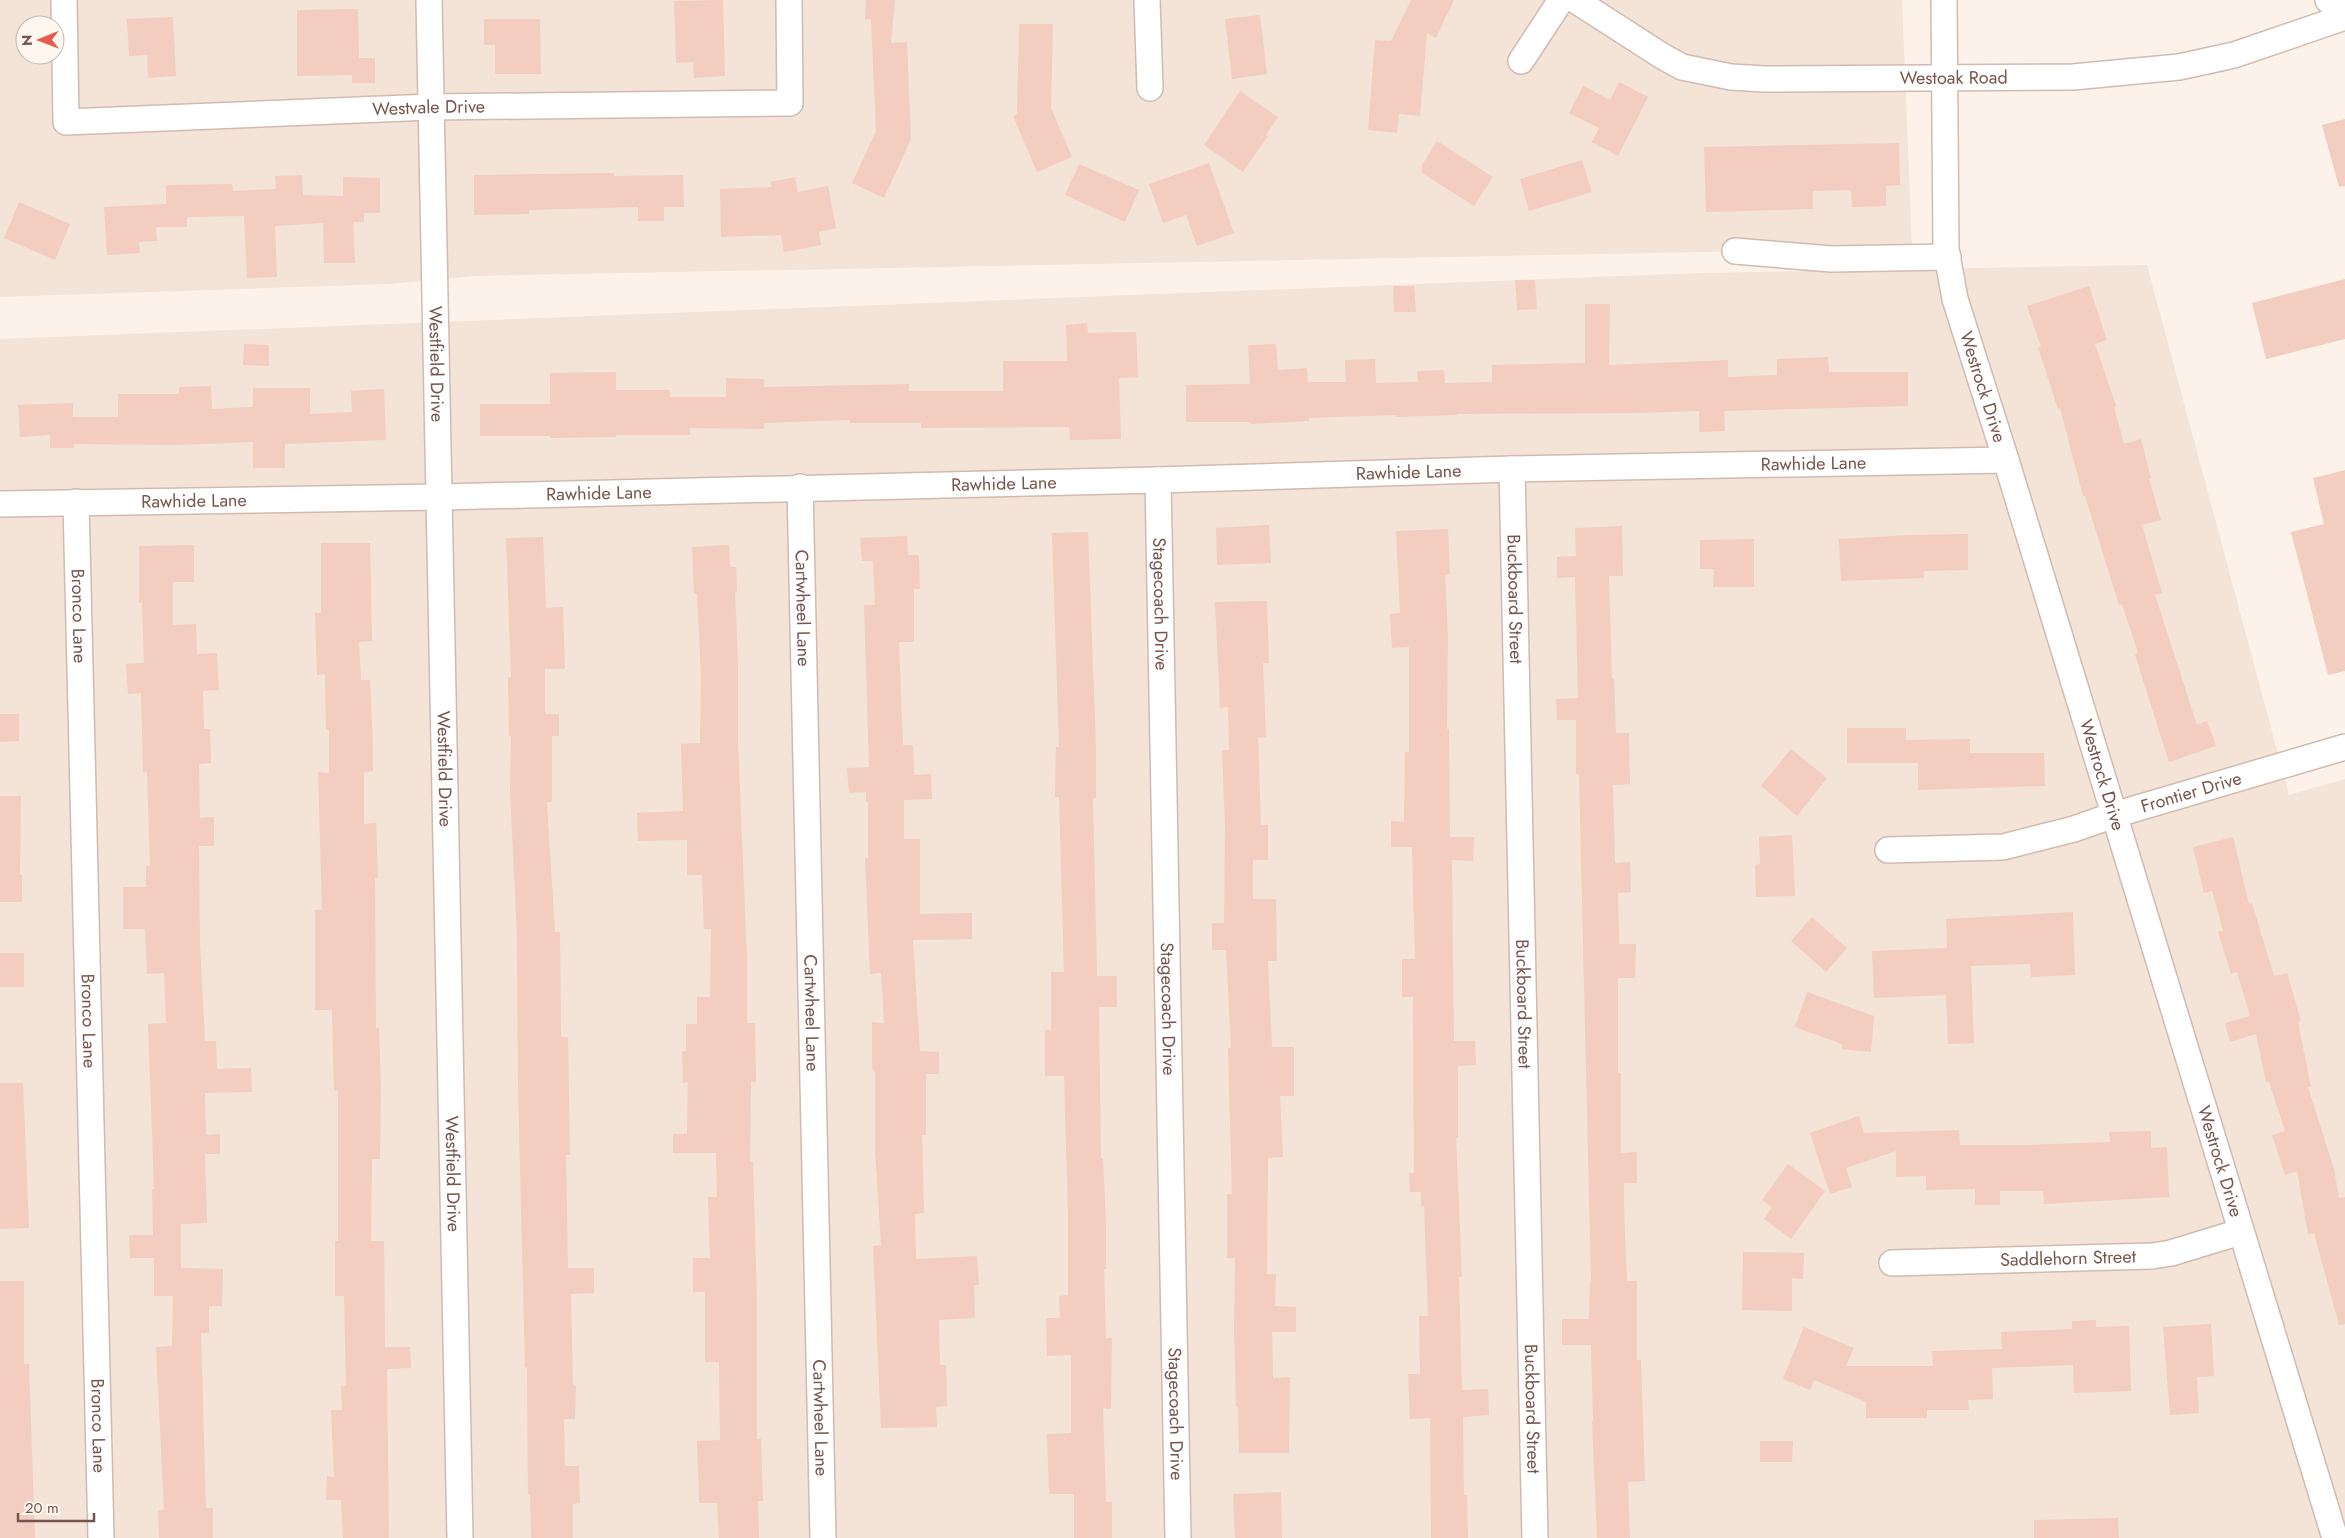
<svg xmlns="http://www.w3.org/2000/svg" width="2345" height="1538" font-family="Jost,sans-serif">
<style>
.residential{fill:#f4e3d7;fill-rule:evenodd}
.building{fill:#f2cdc0}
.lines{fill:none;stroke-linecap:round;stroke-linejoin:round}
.minor-casing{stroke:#d1bbb0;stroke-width:28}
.minor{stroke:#fff;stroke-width:25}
.labels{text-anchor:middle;stroke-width:4.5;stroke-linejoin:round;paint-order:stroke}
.street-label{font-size:18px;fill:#77554c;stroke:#fff7ef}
</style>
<rect width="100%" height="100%" fill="#fdf2e9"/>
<path class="residential" d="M 0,0 L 1902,0 L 1912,248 L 475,276 L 388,284 L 0,297 ZM 25,25 L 55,25 L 55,55 L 25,55 Z
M 2147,265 L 2289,795 L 2345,779 L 2345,1538 L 0,1538 L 0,339 L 1700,273 Z"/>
<path class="building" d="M 723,0 L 725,76 L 694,78 L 693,62 L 676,63 L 674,1 Z
M 866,0 L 895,0 L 891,43 L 907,42 L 911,139 L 884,198 L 852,183 L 876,131 L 871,19 L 865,19 Z
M 1411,0 L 1454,0 L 1436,38 L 1427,33 L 1420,116 L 1399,114 L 1397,133 L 1368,130 L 1375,40 L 1391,41 Z
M 358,9 L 359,58 L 375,58 L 375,83 L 352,83 L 352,75 L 297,76 L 297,10 Z
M 1260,15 L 1267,74 L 1232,79 L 1225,19 Z
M 173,17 L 176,76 L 148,78 L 147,55 L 129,56 L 127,19 Z
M 484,19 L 540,19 L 541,74 L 495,74 L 495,45 L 484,45 Z
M 1019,24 L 1053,24 L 1051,108 L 1072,157 L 1037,172 L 1013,116 L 1017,114 Z
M 1619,82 L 1648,97 L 1618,156 L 1592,142 L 1599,128 L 1569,113 L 1583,86 L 1610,100 Z
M 1240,91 L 1278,117 L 1266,135 L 1268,136 L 1243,172 L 1204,145 Z
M 2345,119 L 2345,186 L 2339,187 L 2322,125 Z
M 1437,141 L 1493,177 L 1474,206 L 1422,173 L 1422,165 Z
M 1899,143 L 1900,185 L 1886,186 L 1886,206 L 1852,207 L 1851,190 L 1813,191 L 1813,209 L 1706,212 L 1704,147 Z
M 1582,160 L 1592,192 L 1529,211 L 1520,179 Z
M 1209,163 L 1234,233 L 1197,246 L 1186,215 L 1163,223 L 1149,184 Z
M 1079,164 L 1139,190 L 1125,222 L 1065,195 Z
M 614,173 L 614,176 L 683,175 L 684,207 L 664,207 L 664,221 L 638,221 L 638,207 L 529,210 L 529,214 L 474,215 L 474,175 Z
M 302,175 L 303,195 L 343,196 L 343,177 L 380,178 L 380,213 L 364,213 L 364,222 L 353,222 L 355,263 L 324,263 L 323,223 L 275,226 L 277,277 L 247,278 L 244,216 L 187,217 L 187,227 L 156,227 L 157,241 L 139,242 L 140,253 L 107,255 L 104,207 L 166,204 L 166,185 L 232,184 L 233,191 L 276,189 L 275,176 Z
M 795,177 L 798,192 L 828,186 L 836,228 L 819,232 L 821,245 L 784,252 L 781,235 L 721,237 L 720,189 L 772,187 L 771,182 Z
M 19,202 L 70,224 L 55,260 L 4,238 Z
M 2345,279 L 2345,339 L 2266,359 L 2252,303 Z
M 1515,280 L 1535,280 L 1537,309 L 1517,310 Z
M 1393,286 L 1414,286 L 1416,312 L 1394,312 Z
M 2089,286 L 2107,340 L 2095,344 L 2116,406 L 2114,407 L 2124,444 L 2141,439 L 2151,478 L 2149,479 L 2161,520 L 2142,525 L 2162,593 L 2155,595 L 2197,725 L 2207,721 L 2216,746 L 2169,762 L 2135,655 L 2138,653 L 2122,604 L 2119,605 L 2085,496 L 2083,496 L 2060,408 L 2058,409 L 2038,348 L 2041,347 L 2027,306 Z
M 1585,304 L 1610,304 L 1609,365 L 1728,360 L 1728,377 L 1777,375 L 1777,359 L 1828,357 L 1829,372 L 1908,372 L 1908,406 L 1724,411 L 1725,431 L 1699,432 L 1699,411 L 1639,413 L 1457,414 L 1457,415 L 1396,417 L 1396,415 L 1309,418 L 1309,421 L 1251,424 L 1251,422 L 1186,422 L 1186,385 L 1250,384 L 1248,345 L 1276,344 L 1278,370 L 1307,368 L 1308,382 L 1346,382 L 1345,360 L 1375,359 L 1376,383 L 1418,382 L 1417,371 L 1444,370 L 1445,383 L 1492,382 L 1492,365 L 1585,363 Z
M 1087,323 L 1088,333 L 1136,332 L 1138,377 L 1119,378 L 1121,439 L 1070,440 L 1069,427 L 921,428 L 921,423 L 850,423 L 850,420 L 764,423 L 764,429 L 690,428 L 690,435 L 616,435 L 616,437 L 550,438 L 550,436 L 480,436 L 480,404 L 550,404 L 550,373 L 616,372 L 616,390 L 669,390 L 670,397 L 726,397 L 726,378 L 764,379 L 764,387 L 909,384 L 909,391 L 1003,391 L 1003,361 L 1067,361 L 1066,325 Z
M 244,344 L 269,345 L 269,366 L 243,365 Z
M 211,386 L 212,409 L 253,407 L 253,388 L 310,388 L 310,414 L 352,412 L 351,391 L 384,389 L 386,440 L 285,444 L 285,468 L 253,468 L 253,442 L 176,445 L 74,444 L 74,448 L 50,448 L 50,435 L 20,437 L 18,405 L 73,403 L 73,417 L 118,417 L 118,394 L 179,394 L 179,387 Z
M 2345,470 L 2345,671 L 2328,675 L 2291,532 L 2324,524 L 2313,478 Z
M 1269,525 L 1271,563 L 1217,565 L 1216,528 Z
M 1622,526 L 1623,576 L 1609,576 L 1612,678 L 1614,678 L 1616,733 L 1629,733 L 1630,784 L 1613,785 L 1615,863 L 1630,862 L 1631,892 L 1618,893 L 1619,944 L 1636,944 L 1635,978 L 1618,978 L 1618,1073 L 1621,1073 L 1621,1153 L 1637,1152 L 1637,1183 L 1624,1183 L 1624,1208 L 1627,1281 L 1637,1281 L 1637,1360 L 1641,1360 L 1645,1481 L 1628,1482 L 1630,1538 L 1597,1538 L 1592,1421 L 1593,1421 L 1591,1345 L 1562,1345 L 1562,1319 L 1589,1319 L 1590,1281 L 1591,1281 L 1579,774 L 1576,774 L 1576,720 L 1557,720 L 1556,699 L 1578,698 L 1575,577 L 1557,578 L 1557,557 L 1576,556 L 1575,528 Z
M 1448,529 L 1450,574 L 1445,575 L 1448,636 L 1447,729 L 1449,729 L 1450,837 L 1474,837 L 1473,861 L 1452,860 L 1454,1041 L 1475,1041 L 1476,1065 L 1458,1066 L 1458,1138 L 1456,1138 L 1462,1277 L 1459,1277 L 1462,1390 L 1488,1389 L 1489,1415 L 1463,1417 L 1464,1495 L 1467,1495 L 1468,1538 L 1431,1538 L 1430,1418 L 1410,1419 L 1408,1374 L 1420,1374 L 1419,1316 L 1428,1316 L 1424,1206 L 1421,1207 L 1421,1192 L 1410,1192 L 1409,1173 L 1414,1173 L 1413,997 L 1402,997 L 1402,959 L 1415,959 L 1412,847 L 1391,847 L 1391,821 L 1404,822 L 1405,752 L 1409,752 L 1409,647 L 1392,648 L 1390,614 L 1400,613 L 1396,531 Z
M 1088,532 L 1096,747 L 1096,798 L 1093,798 L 1097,976 L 1117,976 L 1117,1007 L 1099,1007 L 1101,1158 L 1103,1158 L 1106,1223 L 1106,1269 L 1104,1269 L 1106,1338 L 1112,1338 L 1111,1409 L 1103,1408 L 1106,1502 L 1112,1502 L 1112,1538 L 1074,1538 L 1074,1494 L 1049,1494 L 1047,1434 L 1071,1433 L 1071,1355 L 1047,1356 L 1046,1318 L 1060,1318 L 1059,1296 L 1068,1295 L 1068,1216 L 1064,1076 L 1045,1076 L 1045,1030 L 1051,1030 L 1051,972 L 1064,972 L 1059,797 L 1055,797 L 1056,747 L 1059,747 L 1052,533 Z
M 1968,534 L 1968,570 L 1924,571 L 1924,578 L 1841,581 L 1839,539 L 1910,535 Z
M 907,536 L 908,555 L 919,555 L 920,589 L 914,589 L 914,642 L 899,642 L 903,745 L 913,745 L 914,775 L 931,774 L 932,799 L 904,800 L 904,839 L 920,839 L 920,914 L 972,913 L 972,939 L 913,940 L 920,1051 L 939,1052 L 939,1074 L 926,1074 L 926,1135 L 922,1135 L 924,1213 L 915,1214 L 916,1259 L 977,1256 L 979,1285 L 974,1285 L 975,1318 L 939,1320 L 940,1365 L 946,1365 L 947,1406 L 936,1407 L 937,1427 L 881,1428 L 873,1246 L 881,1245 L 875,1150 L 875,1073 L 872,1067 L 872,1022 L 884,1023 L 881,973 L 870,974 L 865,858 L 868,858 L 868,802 L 866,802 L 866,792 L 849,793 L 847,768 L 869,767 L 864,605 L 875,605 L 873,561 L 862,561 L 860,538 Z
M 543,537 L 546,608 L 563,607 L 565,669 L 545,669 L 545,714 L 559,714 L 559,736 L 552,736 L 552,802 L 547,802 L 555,932 L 560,932 L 561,1037 L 568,1037 L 570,1155 L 566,1155 L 568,1268 L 594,1268 L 594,1293 L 571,1294 L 573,1385 L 576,1386 L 575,1419 L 564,1419 L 565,1466 L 579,1466 L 580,1503 L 573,1504 L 573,1538 L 531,1538 L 530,1494 L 528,1494 L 527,1367 L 525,1367 L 518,1087 L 517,938 L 510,790 L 511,736 L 509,736 L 508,677 L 511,677 L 506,538 Z
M 1754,539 L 1754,587 L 1713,587 L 1714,569 L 1700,569 L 1700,540 Z
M 321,543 L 370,543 L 372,641 L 359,642 L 361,680 L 370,680 L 373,746 L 373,771 L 364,772 L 364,824 L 376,823 L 378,878 L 375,878 L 376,1028 L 379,1028 L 381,1089 L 380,1159 L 372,1159 L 371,1241 L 384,1241 L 385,1347 L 410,1347 L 411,1368 L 387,1369 L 389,1538 L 343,1538 L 341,1500 L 326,1500 L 327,1476 L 334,1477 L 331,1410 L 342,1410 L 341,1386 L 346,1386 L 344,1296 L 335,1296 L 335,1241 L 338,1241 L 338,1090 L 334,1091 L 332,1010 L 315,1010 L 315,910 L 322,910 L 318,772 L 329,773 L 329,730 L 326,730 L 325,674 L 317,675 L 315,613 L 321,613 Z
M 194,545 L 194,582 L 173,582 L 173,625 L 196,624 L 197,654 L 217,653 L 219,690 L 203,691 L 204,729 L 210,729 L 211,763 L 199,764 L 200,818 L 214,817 L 214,846 L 199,846 L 200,944 L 205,1041 L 216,1041 L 217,1069 L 251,1068 L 252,1092 L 205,1093 L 206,1135 L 220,1134 L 220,1154 L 205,1154 L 207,1223 L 181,1224 L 181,1268 L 223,1269 L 222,1306 L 209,1306 L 209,1333 L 201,1333 L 206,1508 L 213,1508 L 213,1538 L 159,1538 L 158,1510 L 164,1510 L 156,1347 L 172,1346 L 173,1296 L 154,1296 L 154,1258 L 130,1258 L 129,1235 L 153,1235 L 152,1189 L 154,1189 L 148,1024 L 166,1023 L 164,973 L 147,974 L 145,929 L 123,929 L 123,887 L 146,887 L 146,866 L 150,866 L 147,772 L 143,772 L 141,693 L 128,694 L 126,664 L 144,663 L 142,603 L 139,603 L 139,546 Z
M 729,545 L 730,567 L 736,567 L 737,592 L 735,592 L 738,663 L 738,742 L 747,960 L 747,1023 L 755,1023 L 756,1082 L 751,1082 L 750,1162 L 753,1162 L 757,1301 L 757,1439 L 761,1439 L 763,1501 L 758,1501 L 759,1538 L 719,1538 L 717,1503 L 699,1503 L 697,1441 L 720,1440 L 719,1362 L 705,1362 L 705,1292 L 693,1292 L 693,1258 L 710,1258 L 708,1197 L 717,1197 L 716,1153 L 673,1153 L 673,1134 L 687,1134 L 688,1082 L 683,1083 L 682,1052 L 686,1051 L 686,1024 L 697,1024 L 697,997 L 710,997 L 711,929 L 704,929 L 702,875 L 687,875 L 687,840 L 638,841 L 637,813 L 683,811 L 681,744 L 700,743 L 701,677 L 697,594 L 694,594 L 692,547 Z
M 1267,601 L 1269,663 L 1263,663 L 1266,737 L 1258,738 L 1261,825 L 1268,825 L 1268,860 L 1253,860 L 1253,899 L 1276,899 L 1277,961 L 1268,961 L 1272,1047 L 1294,1047 L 1294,1096 L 1280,1096 L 1283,1157 L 1268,1158 L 1267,1274 L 1276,1274 L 1275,1306 L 1296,1307 L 1296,1332 L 1272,1332 L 1273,1378 L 1290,1377 L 1289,1453 L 1239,1453 L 1238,1407 L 1236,1407 L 1234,1331 L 1235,1258 L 1227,1258 L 1227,1194 L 1232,1194 L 1228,1048 L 1231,1048 L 1226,950 L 1212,950 L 1212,923 L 1224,923 L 1225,825 L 1222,750 L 1229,750 L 1228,707 L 1220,708 L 1215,602 Z
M 0,714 L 19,714 L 19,741 L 0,742 Z
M 1847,728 L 1906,728 L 1906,740 L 1970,739 L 1970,753 L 2044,753 L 2045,786 L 1918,790 L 1918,763 L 1847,763 Z
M 1791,749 L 1827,778 L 1797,816 L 1761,786 Z
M 0,796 L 21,796 L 20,875 L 22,875 L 22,902 L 0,902 Z
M 1792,835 L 1795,896 L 1756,897 L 1755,865 L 1760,864 L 1759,837 Z
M 2233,837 L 2249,904 L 2252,903 L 2274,976 L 2287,973 L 2301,1021 L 2298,1022 L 2311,1087 L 2308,1087 L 2334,1169 L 2339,1198 L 2345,1197 L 2345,1324 L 2339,1325 L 2314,1233 L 2308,1234 L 2297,1171 L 2285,1175 L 2272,1135 L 2285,1131 L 2269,1082 L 2266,1082 L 2256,1034 L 2230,1042 L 2225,1023 L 2250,1016 L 2237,972 L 2231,974 L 2218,932 L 2223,930 L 2212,891 L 2204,893 L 2193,847 Z
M 2073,912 L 2075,975 L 2031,977 L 2030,964 L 1971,966 L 1974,1043 L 1948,1044 L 1946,995 L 1874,998 L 1872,951 L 1947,948 L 1946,919 Z
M 1812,917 L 1847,948 L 1826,972 L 1791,941 Z
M 0,953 L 24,953 L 24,987 L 0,987 Z
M 1807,992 L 1874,1016 L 1871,1052 L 1842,1049 L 1842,1044 L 1795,1027 Z
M 0,1083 L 23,1083 L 29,1228 L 0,1229 Z
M 1859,1116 L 1864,1133 L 1959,1130 L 1960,1145 L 2027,1145 L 2110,1142 L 2109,1132 L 2151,1131 L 2151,1148 L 2167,1147 L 2169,1197 L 2044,1204 L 2043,1191 L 2000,1191 L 2000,1205 L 1975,1205 L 1975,1189 L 1926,1190 L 1926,1176 L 1896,1177 L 1896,1151 L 1846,1168 L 1852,1187 L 1830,1194 L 1810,1133 Z
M 1788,1164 L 1825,1191 L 1791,1239 L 1764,1219 L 1772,1207 L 1762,1200 Z
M 1743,1252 L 1804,1253 L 1803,1279 L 1792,1278 L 1792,1311 L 1742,1310 Z
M 0,1281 L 24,1281 L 24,1364 L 29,1364 L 35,1538 L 0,1538 Z
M 2096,1320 L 2096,1327 L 2129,1326 L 2131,1391 L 2074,1393 L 2073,1365 L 1992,1368 L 1993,1399 L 1968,1400 L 1969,1410 L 1927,1410 L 1927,1418 L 1866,1418 L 1866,1402 L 1814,1380 L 1810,1390 L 1783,1379 L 1804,1327 L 1854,1348 L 1846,1366 L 1933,1366 L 1932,1351 L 2002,1349 L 2001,1332 L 2072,1329 L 2072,1321 Z
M 2211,1324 L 2214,1376 L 2197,1377 L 2199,1413 L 2170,1415 L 2163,1327 Z
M 1760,1441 L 1793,1441 L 1792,1462 L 1760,1462 Z
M 1281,1492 L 1282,1538 L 1235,1538 L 1233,1494 Z
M 2118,1518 L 2119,1538 L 2034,1538 L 2034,1520 Z"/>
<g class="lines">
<g class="minor-casing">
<g id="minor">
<path id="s1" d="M 64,0 L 66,122 L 431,107 L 790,103 L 789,0"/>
<path id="s2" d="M 429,0 L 460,1538"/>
<path d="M 1147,0 L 1150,88"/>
<path id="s3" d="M 1575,0 L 1662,56 L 1682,67 L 1731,77 L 1764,79 L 2073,77 L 2179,67 L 2234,55 L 2345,17"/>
<path id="s4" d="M 1944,0 L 1946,249 L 1955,299 L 2006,460 L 2335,1538"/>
<path d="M 2328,0 L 2345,17"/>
<path d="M 1521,61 L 1561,0"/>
<path d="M 1735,251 L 1831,259 L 1948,257"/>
<path id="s5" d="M 1512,469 L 1535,1538"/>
<path id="s6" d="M 1158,480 L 1178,1538"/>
<path id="s7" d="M 800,487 L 823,1538"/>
<path id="s8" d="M 76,502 L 101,1538"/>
<path id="s9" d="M 0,504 L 441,497 L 1158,480 L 1512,469 L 2006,460"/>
<path id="s10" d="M 1888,850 L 2003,847 L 2074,829 L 2114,815 L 2345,747"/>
<path id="s11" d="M 1892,1263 L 2152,1256 L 2171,1253 L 2240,1232"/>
</g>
</g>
<use href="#minor" class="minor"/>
</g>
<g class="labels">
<g class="street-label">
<text dy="6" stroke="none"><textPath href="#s3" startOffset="399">Westoak Road</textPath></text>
<text dy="6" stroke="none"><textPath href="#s1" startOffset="485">Westvale Drive</textPath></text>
<text dy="6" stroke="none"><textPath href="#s2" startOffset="364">Westfield Drive</textPath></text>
<text dy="6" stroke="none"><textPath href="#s4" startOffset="392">Westrock Drive</textPath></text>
<text dy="6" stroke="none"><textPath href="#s9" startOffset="1814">Rawhide Lane</textPath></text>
<text dy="6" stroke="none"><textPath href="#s9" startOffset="1409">Rawhide Lane</textPath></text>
<text dy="6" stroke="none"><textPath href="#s9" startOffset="1004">Rawhide Lane</textPath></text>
<text dy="6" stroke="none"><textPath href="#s9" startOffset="599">Rawhide Lane</textPath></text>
<text dy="6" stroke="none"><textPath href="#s9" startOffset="194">Rawhide Lane</textPath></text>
<text dy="6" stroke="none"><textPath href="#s5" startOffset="130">Buckboard Street</textPath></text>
<text dy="6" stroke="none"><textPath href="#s6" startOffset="124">Stagecoach Drive</textPath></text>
<text dy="6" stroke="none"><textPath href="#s7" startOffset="121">Cartwheel Lane</textPath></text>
<text dy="6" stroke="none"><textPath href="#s8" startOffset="114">Bronco Lane</textPath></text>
<text dy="6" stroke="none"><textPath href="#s2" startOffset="769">Westfield Drive</textPath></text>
<text dy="6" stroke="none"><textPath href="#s4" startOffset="798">Westrock Drive</textPath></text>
<text dy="6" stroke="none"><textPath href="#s10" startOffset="311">Frontier Drive</textPath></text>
<text dy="6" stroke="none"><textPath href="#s5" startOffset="535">Buckboard Street</textPath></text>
<text dy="6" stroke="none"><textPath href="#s6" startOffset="529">Stagecoach Drive</textPath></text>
<text dy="6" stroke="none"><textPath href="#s7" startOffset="526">Cartwheel Lane</textPath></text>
<text dy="6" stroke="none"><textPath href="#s8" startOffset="519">Bronco Lane</textPath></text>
<text dy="6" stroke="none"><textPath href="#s4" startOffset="1202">Westrock Drive</textPath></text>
<text dy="6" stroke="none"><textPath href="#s2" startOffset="1174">Westfield Drive</textPath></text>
<text dy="6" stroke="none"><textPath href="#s11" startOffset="176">Saddlehorn Street</textPath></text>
<text dy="6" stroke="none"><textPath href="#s5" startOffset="940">Buckboard Street</textPath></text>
<text dy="6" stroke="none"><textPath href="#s6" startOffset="934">Stagecoach Drive</textPath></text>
<text dy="6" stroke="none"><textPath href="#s7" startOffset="931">Cartwheel Lane</textPath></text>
<text dy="6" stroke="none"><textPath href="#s8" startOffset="924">Bronco Lane</textPath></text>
</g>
</g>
<g transform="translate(40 40) rotate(269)"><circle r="24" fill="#fff7ef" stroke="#c9b6ae"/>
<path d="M0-4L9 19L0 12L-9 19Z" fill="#e65b4e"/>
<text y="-8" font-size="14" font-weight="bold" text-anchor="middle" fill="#77554c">N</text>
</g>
<path d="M18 1513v8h76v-8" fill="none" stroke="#77554c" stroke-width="2.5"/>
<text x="25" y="1513" font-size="15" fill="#77554c" stroke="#fff7ef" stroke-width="4" paint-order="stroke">20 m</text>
</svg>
